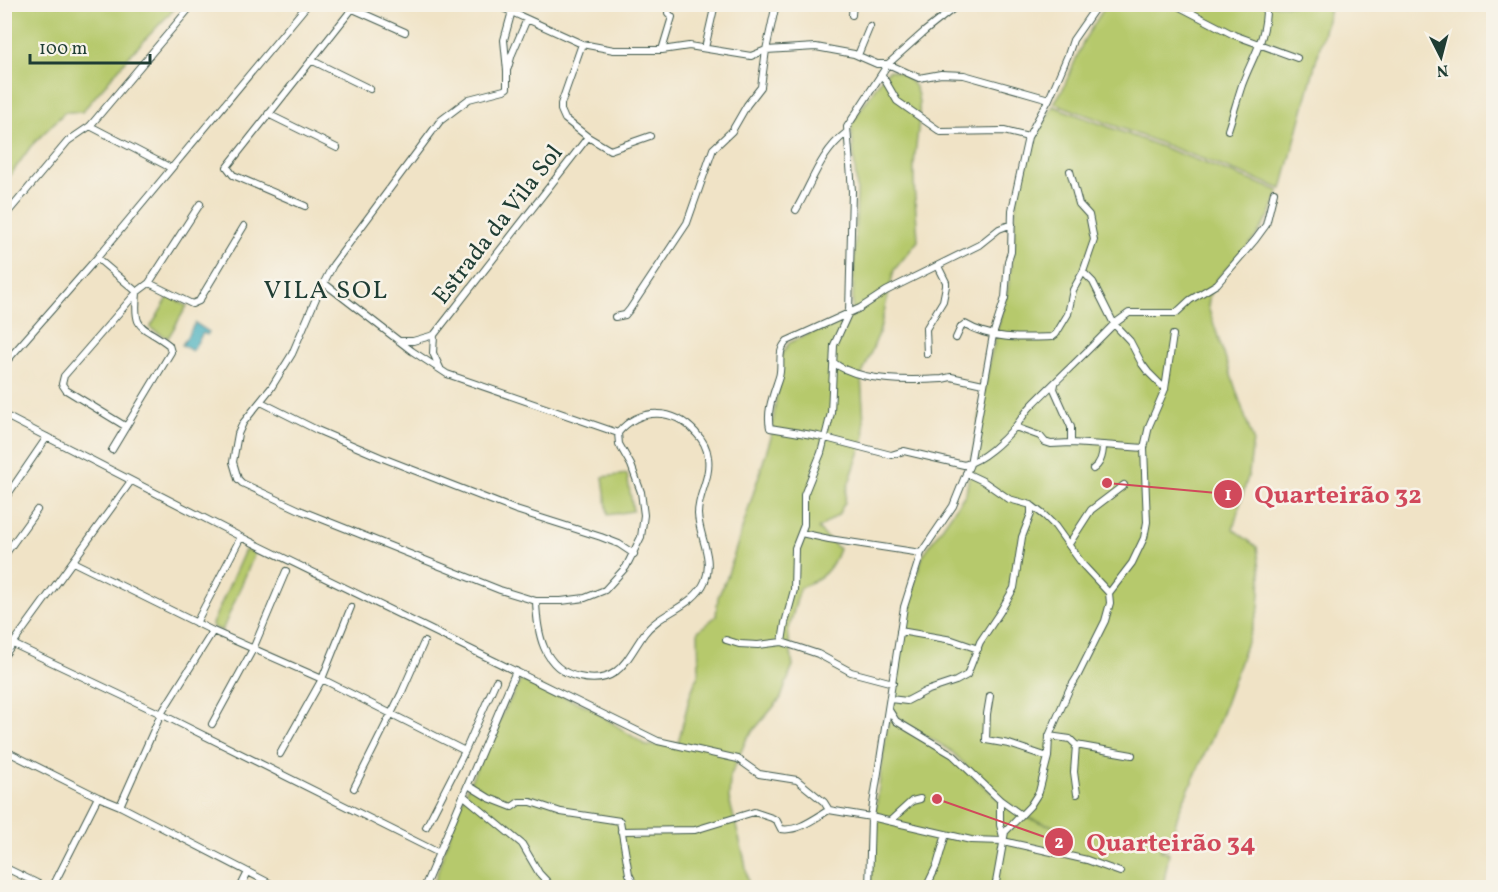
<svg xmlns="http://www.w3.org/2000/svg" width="1498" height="892" font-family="Vollkorn,serif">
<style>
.green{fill:#b6c96c;stroke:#6a8350;stroke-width:1.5}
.water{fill:#3eacbc;stroke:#2e7478;stroke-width:1.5}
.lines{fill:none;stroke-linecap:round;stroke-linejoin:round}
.street-casing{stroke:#3e564a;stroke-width:8}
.street{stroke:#fff;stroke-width:6}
.labels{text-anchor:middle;stroke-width:5;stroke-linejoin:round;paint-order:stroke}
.street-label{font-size:24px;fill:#1f3d34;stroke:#f7f3e8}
.neighbourhood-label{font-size:26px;letter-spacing:1.5px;fill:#1f3d34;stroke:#f7f3e8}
.leader{fill:none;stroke:#d1495b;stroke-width:2}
.callout-dot{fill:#d1495b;stroke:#f7f3e8;stroke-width:2}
.mark-label{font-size:18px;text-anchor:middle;font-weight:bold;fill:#fff}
.callout-label{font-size:26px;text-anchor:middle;font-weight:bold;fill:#d1495b;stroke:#f7f3e8;stroke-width:5;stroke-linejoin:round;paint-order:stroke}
</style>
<rect width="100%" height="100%" fill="#f7f3e8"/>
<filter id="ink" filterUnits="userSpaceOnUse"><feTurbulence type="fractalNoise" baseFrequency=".0167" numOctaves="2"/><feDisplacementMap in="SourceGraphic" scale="12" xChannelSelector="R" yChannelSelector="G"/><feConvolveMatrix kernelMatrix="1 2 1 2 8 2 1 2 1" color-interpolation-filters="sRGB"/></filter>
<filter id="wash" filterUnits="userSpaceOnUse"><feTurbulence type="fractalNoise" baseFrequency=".008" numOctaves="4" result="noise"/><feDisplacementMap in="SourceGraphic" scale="24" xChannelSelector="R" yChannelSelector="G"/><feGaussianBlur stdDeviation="1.35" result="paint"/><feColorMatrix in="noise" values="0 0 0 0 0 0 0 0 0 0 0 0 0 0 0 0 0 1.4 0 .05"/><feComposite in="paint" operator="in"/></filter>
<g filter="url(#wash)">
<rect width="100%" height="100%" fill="#f0e3c6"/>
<path class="green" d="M 5,4 L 178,5 L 132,53 L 82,112 L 65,112 L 31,146 L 5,183 Z
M 1106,5 L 1331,5 L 1282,189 L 1054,103 L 1063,89 L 1084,40 Z
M 889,70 C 903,72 915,81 918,96 C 922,116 915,146 914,166 C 913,190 917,216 918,241 L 894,270 L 879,333 L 861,377 L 865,436 L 846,492 L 845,502 L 838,515 L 818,529 L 839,549 C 831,572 822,578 800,588 L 788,632 L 793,666 L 786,684 L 781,698 L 747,738 L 730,777 L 729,799 L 744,857 L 749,887 L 433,888 C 452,817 485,744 521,680 L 587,706 L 647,746 L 678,743 L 690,695 L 699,672 L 698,631 L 716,616 L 718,597 L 727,577 L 771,437 L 782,354 L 789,343 L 841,319 L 852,317 L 857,191 L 851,124 L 881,79 Z
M 1053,106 L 1279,191 L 1270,215 L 1255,238 L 1219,277 L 1210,292 L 1208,307 L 1253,440 L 1249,473 L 1233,529 L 1257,547 L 1261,576 L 1259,608 L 1218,724 L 1179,811 L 1169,848 L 1159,850 L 1169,853 L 1163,887 L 870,888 L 876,808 L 888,719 L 953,758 L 1008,808 L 1023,817 L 1059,828 L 1029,818 L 1003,801 L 950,750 L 906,724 L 891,709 L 906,610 L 923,555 L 966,493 L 990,359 L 1008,288 L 1013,255 L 1016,200 L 1028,160 L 1040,130 Z
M 169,296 L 187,306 L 168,338 L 150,328 Z
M 627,474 L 633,511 L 608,515 L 603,477 Z
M 245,550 L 255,553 L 222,631 L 213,627 L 212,624 Z"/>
<path class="water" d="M 195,323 L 209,332 L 207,335 L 203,333 L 192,351 L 182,345 Z"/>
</g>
<g filter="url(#ink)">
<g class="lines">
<g class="street-casing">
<path id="street" d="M 494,4 L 582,44 L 614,50 L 662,50 L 689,46 L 751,56 L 766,50 L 816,47 L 854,54 L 877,64 L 888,64 L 919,78 L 941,74 L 964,75 L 1049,99
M 1174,4 L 1234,35 L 1297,58
M 353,9 L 405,32
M 512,11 L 504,40 L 507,71 L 507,88 L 504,90 L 469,99 L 440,121 L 333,265 L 317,296 L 292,354 L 271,388 L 243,423 L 238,434 L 233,462 L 238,479 L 242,483 L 302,511 L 500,590 L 536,601 L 561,601 L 585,598 L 605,590 L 626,567 L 641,537 L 644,515 L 641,492 L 631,465 L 619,444 L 618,433 C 640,407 674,408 696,433 C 702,439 707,448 708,457 C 711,479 698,493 698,514 C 699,537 714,557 705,581 C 694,607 660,612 644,634 C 626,660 618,686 579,677 C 542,669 537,631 536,601
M 852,15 L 853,4
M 582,44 L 561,104 L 561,110 L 565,119 L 588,137 L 610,150 L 650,136
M 705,48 L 715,4
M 662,50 L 672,17 L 668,13 L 669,4
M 858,55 L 870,26
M 311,60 L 370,89
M 508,68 L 512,54 L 527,19
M 882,75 L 897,101 L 941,132 L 1004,131 L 1028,137
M 268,114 L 337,148
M 90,126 L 171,168
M 1228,130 C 1233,115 1237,100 1242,85 C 1253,55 1267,39 1266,4
M 305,206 L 233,175 L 227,167 L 356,4
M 796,210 C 812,183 820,153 846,133
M 4,217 L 68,141 L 90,126 L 193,4
M 1012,224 L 999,229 L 979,245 L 886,291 L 860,308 L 787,341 C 776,352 783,364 779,377 C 774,393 766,410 770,428 L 818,436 L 891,455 L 904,451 L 964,465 C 982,461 1003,441 1015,427 C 1021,420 1025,412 1032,405 C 1059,378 1087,352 1114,324 L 1130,341 L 1142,364 L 1148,372 L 1165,389
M 97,258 L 137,292
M 1083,272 L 1093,282 L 1114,324 L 1129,313 L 1176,313 L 1190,300 L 1217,284 L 1255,240 L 1266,225 L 1274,192
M 149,283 L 200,204
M 324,283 L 412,351 L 447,374 L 618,433
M 615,317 L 625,315 L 630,309 L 687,223 L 713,149 L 732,131 L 747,105 L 761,87 L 766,50 L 776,4
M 434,335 L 433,353 L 440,368
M 956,338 L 961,327 L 965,324 C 992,340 1022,338 1052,337 L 1056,334 L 1068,314 L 1073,290 L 1083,272 L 1094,240 L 1089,215 L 1079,204 L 1070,171
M 399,341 L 413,341 L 434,335 L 588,137
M 927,354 L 926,329 L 943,301 L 946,286 L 946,282 L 938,266
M 833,362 C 857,382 911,381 942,379 L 951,377 L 983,384
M 4,364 L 97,258 L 308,4
M 1055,384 L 1054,389 L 1071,427 L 1071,443
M 261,402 L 317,430 L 380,457 L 516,510 L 601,537 L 619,544 L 634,554
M 4,415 L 241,537 L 658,741 L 738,759 L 759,774 L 797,780 L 824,802 L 829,810 L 871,817 L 971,840 L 1003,841 L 1087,860 L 1120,872
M 125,426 L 66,390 L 62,384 L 64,376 L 137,292 L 149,283 L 192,304 L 199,301 L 244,226
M 1015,427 L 1040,436 L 1045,442 L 1051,444 L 1071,443 L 1103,445
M 112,450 L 171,352 L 169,345 C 142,324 133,333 137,293
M 1093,469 C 1101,464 1103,454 1103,445 L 1144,448
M 966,473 L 983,481 L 1009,499 L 1031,505 L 1045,516 L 1055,526 L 1083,565 L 1109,593 L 1110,603 L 1105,621 L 1077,677 L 1069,690 L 1049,736 L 1048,757 L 1039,792 L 1030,806 L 1005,832 L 995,888
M 4,500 L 47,437
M 801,533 L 829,539 L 921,553
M 1069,544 L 1091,510 L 1124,485
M 4,556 L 37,510
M 73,562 L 213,631
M 1109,593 L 1132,563 L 1144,538 L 1147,522 L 1144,448 L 1149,426 L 1165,389 L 1173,335
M 196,623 L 241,537
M 900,631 L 952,640 L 978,649
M 726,640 L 739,644 L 758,645 L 782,642 L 818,654 L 851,672 L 893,683
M 782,642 L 785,623 L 794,590 L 795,548 L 804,525 L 804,495 L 821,453 L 831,413 L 834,345 L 849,312 L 852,191 L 847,127 L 888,64 L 925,31 L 959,4
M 13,644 L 161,714 L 439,853
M 4,656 L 131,481
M 990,696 L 987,714 L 986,740 L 1009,744 L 1048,757
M 890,699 L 907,701 L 926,691 L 956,681 L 967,675 L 980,642 L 1000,612 L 1014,588 L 1022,537 L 1031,514 L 1031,505
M 889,710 L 896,721 L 953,755 L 1000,800 L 1021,815
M 212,724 L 253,649 L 286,571
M 1049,736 L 1070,739 L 1076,745 L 1132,755
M 1076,745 L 1074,772 L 1077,794
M 4,750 L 98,797 L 120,806 L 279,888
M 280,754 L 322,679 L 465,751
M 468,785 L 489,798 L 512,807 L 519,802 L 531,802 L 561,812 L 620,821 L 629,874 L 636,888
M 354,788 L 401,694 L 424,642
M 464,796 L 522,844 L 539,873 L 553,888
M 1000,800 L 1000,825 L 1003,837
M 120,806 L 161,714 L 213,631 L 322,679 L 351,607
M 890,821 L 912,801 L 920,799
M 426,827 L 465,751 L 496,681
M 621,831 L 695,830 L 754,812 L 772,818 L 777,821 L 781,829 C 798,832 815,818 829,810
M 4,867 L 47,888
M 52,888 L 98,797
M 240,888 L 248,872
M 424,888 L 516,671
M 869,888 L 871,817 L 904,607 L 921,553 L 953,506 L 970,464 L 993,335 L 1005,298 L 1008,261 L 1011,252 L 1012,210 L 1028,137 L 1049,99 L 1068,55 L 1073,40 L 1098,4
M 926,888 L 937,865 L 946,834"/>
</g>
<use href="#street" class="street"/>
</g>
</g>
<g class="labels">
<g class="street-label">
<text transform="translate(497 224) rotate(-52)" y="8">Estrada da Vila Sol</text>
</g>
<g class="neighbourhood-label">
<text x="326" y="298">VILA SOL</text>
</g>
</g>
<path class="leader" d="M1107 483L1228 494M937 799L1059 842"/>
<g class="callout-dot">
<circle cx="1107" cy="483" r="6"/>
<circle cx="937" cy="799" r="6"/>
<circle cx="1228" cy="494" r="15"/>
<circle cx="1059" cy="842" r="15"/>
</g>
<g class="mark-label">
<text x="1228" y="500">1</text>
<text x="1059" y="848">2</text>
</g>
<g class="callout-label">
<text x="1338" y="503">Quarteirão 32</text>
<text x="1171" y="851">Quarteirão 34</text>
</g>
<rect width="1498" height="892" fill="none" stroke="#f7f3e8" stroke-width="24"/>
<g transform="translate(1441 57) rotate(174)" stroke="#f7f3e8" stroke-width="4.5" paint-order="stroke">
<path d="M0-4.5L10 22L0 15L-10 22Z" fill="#1f3d34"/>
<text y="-9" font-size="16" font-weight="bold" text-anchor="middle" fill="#1f3d34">N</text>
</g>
<path d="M30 54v9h120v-9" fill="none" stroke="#1f3d34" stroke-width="3"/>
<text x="39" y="54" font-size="18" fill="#1f3d34" stroke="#f7f3e8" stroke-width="4.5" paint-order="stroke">100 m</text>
</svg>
